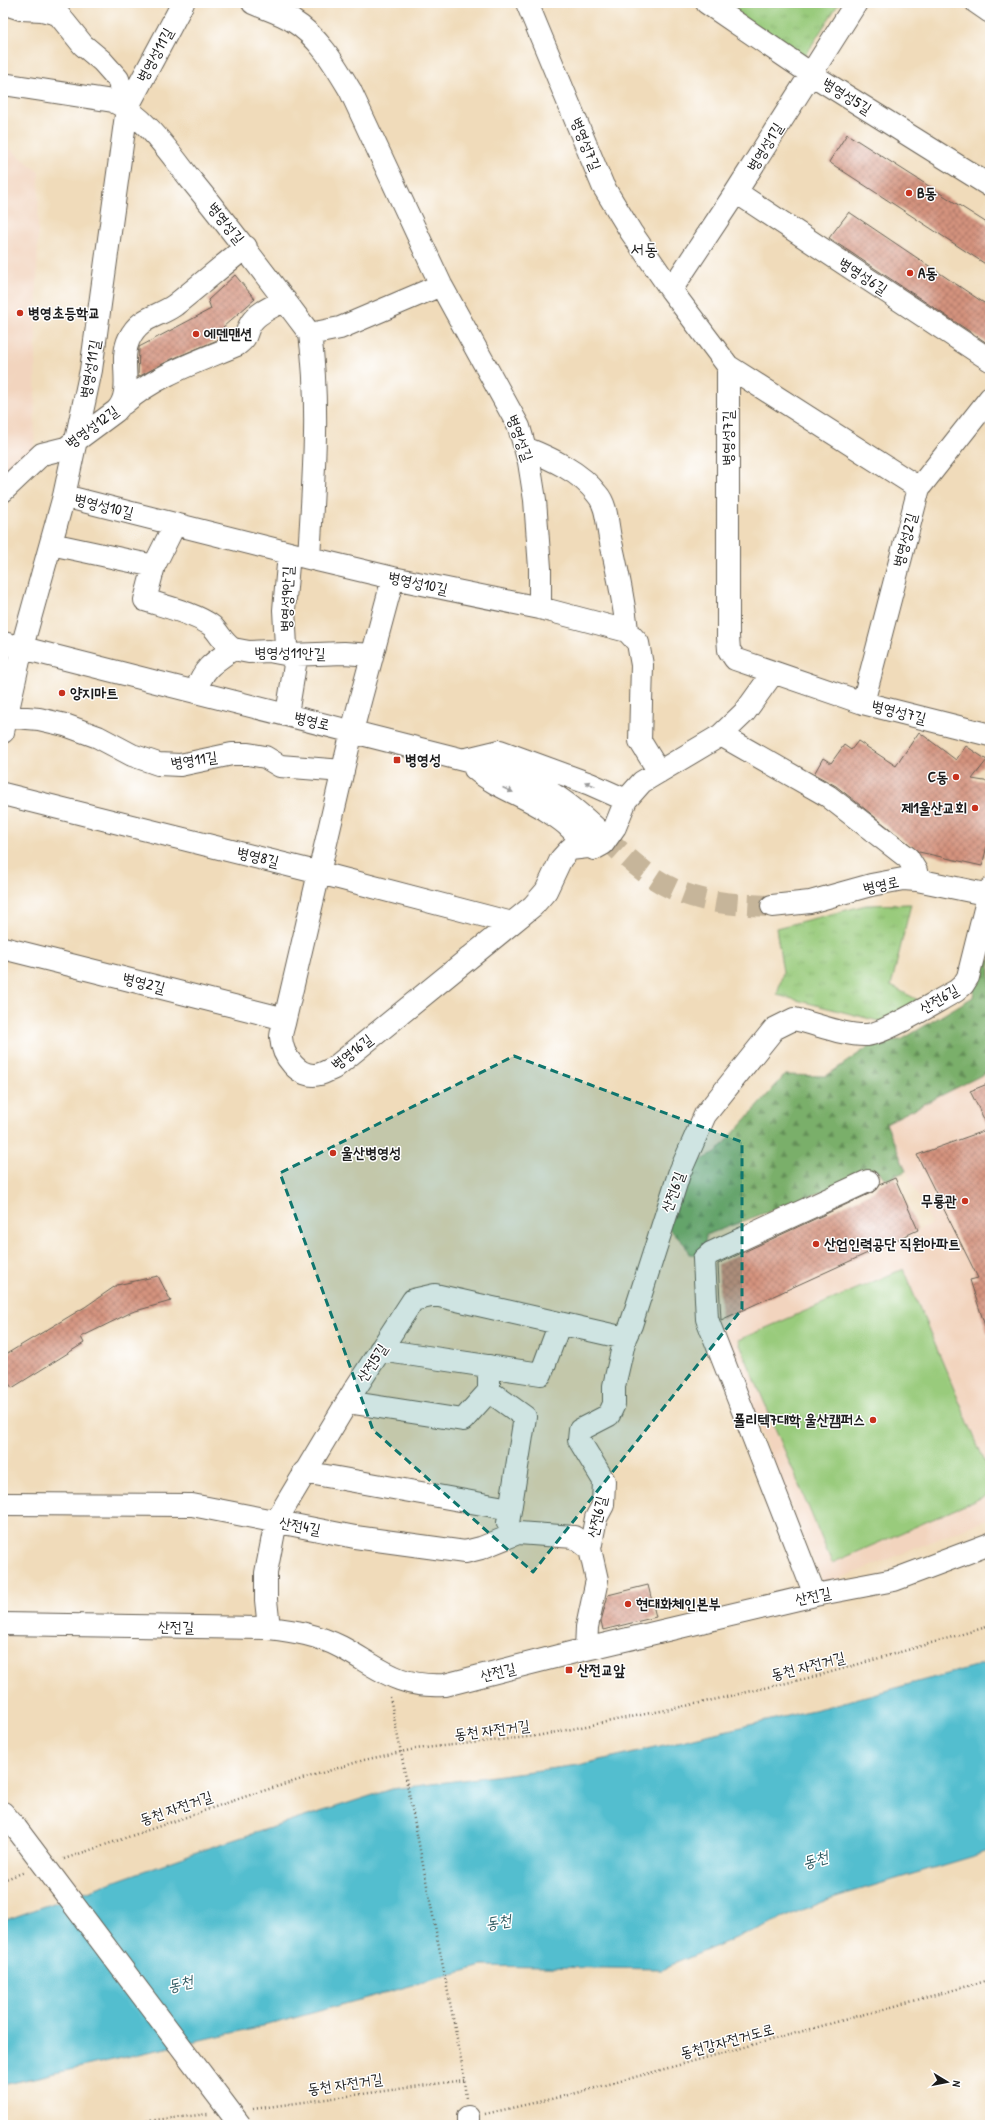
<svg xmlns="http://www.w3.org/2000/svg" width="993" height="2128" font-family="'Patrick Hand','Poor Story',sans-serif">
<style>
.built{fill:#f2d4be}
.forest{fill:url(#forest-firs);stroke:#4b6644}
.park{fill:url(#park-tufts);stroke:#5a744c}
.pitch{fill:#99cb7b;stroke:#5a744c}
.water{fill:#53becf;stroke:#386d76}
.building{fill:url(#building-cross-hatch)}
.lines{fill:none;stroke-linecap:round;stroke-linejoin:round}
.minor-tunnel{stroke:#c6b59a;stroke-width:22;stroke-dasharray:22 11;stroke-linecap:butt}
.minor-casing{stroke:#665f53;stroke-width:24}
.path{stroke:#665f53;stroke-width:2.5;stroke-dasharray:1 3;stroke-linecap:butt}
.minor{stroke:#fff;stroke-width:22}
.minor-bridge-casing{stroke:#665f53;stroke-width:24;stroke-linecap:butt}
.path-bridge{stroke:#665f53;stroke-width:2.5;stroke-dasharray:1 3;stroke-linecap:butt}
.minor-bridge{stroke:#fff;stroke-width:22}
.oneway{fill:#999}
.marked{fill:#0f766e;fill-opacity:0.2;stroke:#0f766e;stroke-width:3;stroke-dasharray:8 5;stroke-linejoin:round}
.poi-dot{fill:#c8321e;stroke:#fff;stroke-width:1.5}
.labels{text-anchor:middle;stroke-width:3;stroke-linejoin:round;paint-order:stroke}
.street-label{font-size:15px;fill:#1c1c1c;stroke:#fff}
.poi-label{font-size:15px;font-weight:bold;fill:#1c1c1c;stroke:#fff;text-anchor:start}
.water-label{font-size:16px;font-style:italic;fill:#325d64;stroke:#fff}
.quarter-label{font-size:17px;fill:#1c1c1c;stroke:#fff}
</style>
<defs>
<pattern id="forest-firs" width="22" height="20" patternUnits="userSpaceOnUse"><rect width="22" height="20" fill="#7aaf6b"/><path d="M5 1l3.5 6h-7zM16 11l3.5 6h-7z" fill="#638e57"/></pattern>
<pattern id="park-tufts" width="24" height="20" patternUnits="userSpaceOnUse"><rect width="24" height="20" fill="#99cb7b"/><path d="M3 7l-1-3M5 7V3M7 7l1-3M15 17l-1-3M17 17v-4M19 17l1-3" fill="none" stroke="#83ae6a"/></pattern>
<pattern id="building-cross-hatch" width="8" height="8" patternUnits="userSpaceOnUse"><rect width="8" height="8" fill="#d4937e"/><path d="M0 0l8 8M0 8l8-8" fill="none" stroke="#ab7766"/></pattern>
</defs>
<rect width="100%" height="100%" fill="#fff"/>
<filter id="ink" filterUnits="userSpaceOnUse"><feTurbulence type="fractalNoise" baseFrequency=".025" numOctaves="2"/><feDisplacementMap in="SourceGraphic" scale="8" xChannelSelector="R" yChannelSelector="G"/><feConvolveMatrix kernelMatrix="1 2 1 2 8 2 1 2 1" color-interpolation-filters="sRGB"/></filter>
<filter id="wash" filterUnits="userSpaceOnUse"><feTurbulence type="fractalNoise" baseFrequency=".012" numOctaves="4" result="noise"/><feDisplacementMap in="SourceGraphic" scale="16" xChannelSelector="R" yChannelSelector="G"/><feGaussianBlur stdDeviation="0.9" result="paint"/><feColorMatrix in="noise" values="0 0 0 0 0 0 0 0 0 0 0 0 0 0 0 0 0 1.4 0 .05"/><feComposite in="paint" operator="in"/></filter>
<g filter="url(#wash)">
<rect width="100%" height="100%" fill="#f0dbba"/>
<path class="built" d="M 3,143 L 39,172 L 34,454 L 3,479 Z
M 990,1071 L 990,1518 L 824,1585 L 716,1322 L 931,1224 L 884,1123 Z"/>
<path class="forest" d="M 990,959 L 990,1071 L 886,1123 L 906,1171 L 886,1180 L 878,1171 L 706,1235 L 704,1255 L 689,1254 L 685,1245 L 668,1228 L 693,1164 L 716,1153 L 785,1075 L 826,1076 L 877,1041 L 901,1040 L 973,997 L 976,970 Z"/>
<path class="park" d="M 724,3 L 839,3 L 802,60 Z
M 911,904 L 891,986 L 926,1004 L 890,1024 L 777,995 L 783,972 L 776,928 L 866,905 Z"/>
<path class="pitch" d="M 903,1269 L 990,1474 L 990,1494 L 832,1563 L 738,1340 Z"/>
<path class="water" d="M 990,1662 L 990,1851 L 829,1899 L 662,1969 L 482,1966 L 276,2023 L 3,2085 L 3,1921 L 208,1848 L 392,1789 L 579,1765 L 826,1707 Z"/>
<g id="blocks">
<path class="building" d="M 847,134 L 990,225 L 990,267 L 829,162 Z
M 849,212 L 990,307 L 990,345 L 829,238 Z
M 235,275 L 255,299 L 223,327 L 227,336 L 172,359 L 138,377 L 139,347 L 211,309 L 208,300 Z
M 919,732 L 956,760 L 966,746 L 987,760 L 972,779 L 990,782 L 990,834 L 982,866 L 919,852 L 836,786 L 814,774 L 823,758 L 831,763 L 844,745 L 851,750 L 858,741 L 896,766 Z
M 990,1083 L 990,1332 L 987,1332 L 970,1280 L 978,1278 L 917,1155 L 989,1129 L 970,1091 Z
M 895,1178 L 918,1230 L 721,1320 L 718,1264 L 873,1192 L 879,1185 Z
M 158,1276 L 171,1301 L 132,1312 L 81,1337 L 84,1343 L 12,1388 L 3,1374 L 3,1356 L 85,1307 L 117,1285 Z
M 648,1585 L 656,1617 L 603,1630 L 601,1621 L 608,1595 Z"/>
</g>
</g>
<g filter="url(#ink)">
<use href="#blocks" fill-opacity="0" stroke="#665f53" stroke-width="1"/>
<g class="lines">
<path class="minor-tunnel" d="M 604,836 C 663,894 691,904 772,906"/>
<g class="minor-casing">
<path id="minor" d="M 3,3 L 21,9 L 42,10 L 58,14 L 83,45 L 102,61 L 118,79 L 127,108
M 253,3 C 266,9 281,13 293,21 C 319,37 335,65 350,90 L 441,285 L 519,427 L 529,462 L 535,500 L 540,568 L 540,608
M 527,3 L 603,186 L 631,232 L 671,290 L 728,366 L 728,637 L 729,650 L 735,659 L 863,703 L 990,735
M 707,3 L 811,74 L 990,186
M 977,3 L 990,12
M 3,84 L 113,101 C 146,117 169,152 191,180 C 232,230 271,282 310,334 L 340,328 L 441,285
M 736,192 L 990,360
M 671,290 L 736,192 L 856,3
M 728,366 L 919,488
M 123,404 C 156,375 197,362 237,345 C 250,335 244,334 251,323 C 258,312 274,306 285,300
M 525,448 C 550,458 581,472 597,494 C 607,505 607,523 610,538 C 617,569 624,599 627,631
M 3,491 L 42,454 L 66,448 L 116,411 C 135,392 118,362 129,339 C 140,316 157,318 175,305 C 199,286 222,266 246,247
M 64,496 L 309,558 L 393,578 L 540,608 L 627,631 L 638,643 L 642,665 L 640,741 L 659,772
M 175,524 L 154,566 L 145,600 C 163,606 197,614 212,626 C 220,634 223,643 233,649
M 51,544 L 154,566
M 309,558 C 313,484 320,408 310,334
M 393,578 L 352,731 L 285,1019 C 284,1025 281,1032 281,1037 C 282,1056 299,1080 320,1074 C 324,1073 329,1070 334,1068 L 533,906 L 546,891 L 561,859 L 570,849 L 588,847
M 3,643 L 491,767 C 502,771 515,774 526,779 C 556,793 580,813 604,836
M 196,691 C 203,668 214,662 233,649 L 249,652 L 269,651 L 290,655 L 344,653 L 372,655
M 863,703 L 919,488 L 990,398
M 287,714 L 295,665 L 286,646 L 284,610 L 289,553
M 3,716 L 39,719 L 65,725 L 98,737 L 132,755 L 158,764 L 180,765 L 232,754 L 248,754 L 265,757 L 280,766 L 343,771
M 3,732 L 22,647 L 64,496 L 91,370 L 127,108 L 183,3
M 721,735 L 828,796 L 908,858 L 916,871 L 917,880
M 467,759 L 500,751 L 590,784 L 626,800
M 475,769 C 497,788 526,796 549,812 C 556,817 563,821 569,827 C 578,835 583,845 594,849 L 603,844 L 615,827 L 626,800 L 642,782 L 721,735 L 745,712 L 773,673
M 3,794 L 320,873 L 512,923
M 772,906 L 810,902 L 871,885 L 903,879 L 917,880 L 990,895
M 3,948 L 285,1019
M 380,1350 L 541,1374 L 560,1323
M 489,1366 L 489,1391 L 525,1417 L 508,1523
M 347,1402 L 463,1420 L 489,1391
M 304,1472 L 510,1509
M 3,1504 L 192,1505 L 355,1537 L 465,1552 L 481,1548 L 518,1533 L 574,1537 L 590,1549
M 815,1595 L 707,1319 L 704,1259 L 711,1253 L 868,1181
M 3,1624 L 269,1628 C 294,1631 318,1635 341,1647 C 380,1668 397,1688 445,1685 L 586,1649 L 815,1595 L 894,1580 L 990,1544
M 269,1628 L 266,1600 L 266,1573 L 276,1521 L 355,1389 L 413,1300 L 435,1295 L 625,1338
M 586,1649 L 587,1627 L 597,1580 L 590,1549 L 596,1518 L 603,1505 L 604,1481 L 579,1440 L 580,1430 L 609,1415 L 614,1404 L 614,1386 L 625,1338 L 631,1325 L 679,1174 L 705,1115 L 774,1029 L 794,1019 C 817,1024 844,1036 867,1035 C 886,1033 937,1001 956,991 L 963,985 L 968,977 L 990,889
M 3,1813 L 16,1828
M 468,2117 L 468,2125"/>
</g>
<path class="path" d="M 390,1697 L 393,1712
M 64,1859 L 253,1794 L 364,1760 L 415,1749 L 537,1736 L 700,1703 L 821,1675 L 990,1626
M 3,1880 L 25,1872
M 463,2069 L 466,2099
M 253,2109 L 464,2080
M 485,2114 L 573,2094 L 990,1980
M 111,2125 L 208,2114"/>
<use href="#minor" class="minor"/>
<g class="minor-bridge-casing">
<path id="minor-bridge" d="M 16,1828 L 240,2125"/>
</g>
<path class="path-bridge" d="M 393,1712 L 463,2069"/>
<use href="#minor-bridge" class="minor-bridge"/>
</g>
<defs><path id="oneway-solid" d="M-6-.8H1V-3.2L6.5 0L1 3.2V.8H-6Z"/></defs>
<g class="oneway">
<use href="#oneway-solid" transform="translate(590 784) rotate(-158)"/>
<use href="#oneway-solid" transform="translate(508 790) rotate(24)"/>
</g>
</g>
<path class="marked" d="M 514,1056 L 742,1142 L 742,1309 L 533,1572 L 373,1430 L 280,1173 Z"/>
<g class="poi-dot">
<circle cx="909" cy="193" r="4"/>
<circle cx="910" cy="273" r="4"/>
<circle cx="20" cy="313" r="4"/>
<circle cx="196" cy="334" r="4"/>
<circle cx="62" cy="693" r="4"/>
<rect x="393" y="756" width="8" height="8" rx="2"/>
<circle cx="956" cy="777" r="4"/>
<circle cx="975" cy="808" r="4"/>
<circle cx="333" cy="1153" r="4"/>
<circle cx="965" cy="1201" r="4"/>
<circle cx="816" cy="1244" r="4"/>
<circle cx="873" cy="1420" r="4"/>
<circle cx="628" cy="1604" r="4"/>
<rect x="565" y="1666" width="8" height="8" rx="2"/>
</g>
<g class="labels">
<g class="street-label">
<text transform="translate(155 55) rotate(-61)" y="5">병영성11길</text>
<text transform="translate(847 96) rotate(32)" y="5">병영성5길</text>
<text transform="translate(586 144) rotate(68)" y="5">병영성7길</text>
<text transform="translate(765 147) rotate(-58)" y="5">병영성1길</text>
<text transform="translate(226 223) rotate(51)" y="5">병영성길</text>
<text transform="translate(863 276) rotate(33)" y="5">병영성6길</text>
<text transform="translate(90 369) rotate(-80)" y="5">병영성11길</text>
<text transform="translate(92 427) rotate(-36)" y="5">병영성12길</text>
<text transform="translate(520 438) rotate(70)" y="5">병영성길</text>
<text transform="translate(728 438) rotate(-90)" y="5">병영성7길</text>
<text transform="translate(104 506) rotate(14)" y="5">병영성10길</text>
<text transform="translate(905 540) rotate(-75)" y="5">병영성2길</text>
<text transform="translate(418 583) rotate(12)" y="5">병영성10길</text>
<text transform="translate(287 599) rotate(-88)" y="5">병영성9안길</text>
<text transform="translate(290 653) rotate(1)" y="5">병영성11안길</text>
<text transform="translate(899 712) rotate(14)" y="5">병영성7길</text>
<text transform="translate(312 721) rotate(14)" y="5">병영로</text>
<text transform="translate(194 760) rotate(-8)" y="5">병영11길</text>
<text transform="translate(258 857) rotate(14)" y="5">병영8길</text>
<text transform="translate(881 885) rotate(-12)" y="5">병영로</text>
<text transform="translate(144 983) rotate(14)" y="5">병영2길</text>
<text transform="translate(939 999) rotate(-30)" y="5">산전6길</text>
<text transform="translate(352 1052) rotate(-38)" y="5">병영16길</text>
<text transform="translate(673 1192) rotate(-70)" y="5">산전6길</text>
<text transform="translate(372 1363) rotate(-57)" y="5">산전5길</text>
<text transform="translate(597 1517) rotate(-77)" y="5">산전6길</text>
<text transform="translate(300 1526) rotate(11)" y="5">산전4길</text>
<text transform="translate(813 1596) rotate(-12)" y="5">산전길</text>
<text transform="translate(176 1627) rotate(1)" y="5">산전길</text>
<text transform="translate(808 1666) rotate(-14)" y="5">동천 자전거길</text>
<text transform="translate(498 1672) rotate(-14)" y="5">산전길</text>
<text transform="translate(492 1730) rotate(-7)" y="5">동천 자전거길</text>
<text transform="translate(176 1808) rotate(-19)" y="5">동천 자전거길</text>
<text transform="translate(727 2041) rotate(-15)" y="5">동천강자전거도로</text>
<text transform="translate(345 2084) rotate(-8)" y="5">동천 자전거길</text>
</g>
<g class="poi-label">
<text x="917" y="198">B동</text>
<text x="918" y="278">A동</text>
<text x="28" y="318">병영초등학교</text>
<text x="204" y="339">에덴맨션</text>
<text x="70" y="698">양지마트</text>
<text x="405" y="765">병영성</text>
<text x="948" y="782" text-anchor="end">C동</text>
<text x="967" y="813" text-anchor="end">제1울산교회</text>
<text x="341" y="1158">울산병영성</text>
<text x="957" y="1206" text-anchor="end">무룡관</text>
<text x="824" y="1249">산업인력공단 직원아파트</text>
<text x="865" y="1425" text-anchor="end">폴리텍7대학 울산캠퍼스</text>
<text x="636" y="1609">현대화체인본부</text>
<text x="577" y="1675">산전교앞</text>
</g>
<g class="water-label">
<text transform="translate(815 1859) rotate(-16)" y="6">동천</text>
<text transform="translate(498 1921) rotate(-9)" y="6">동천</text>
<text transform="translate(180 1983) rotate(-13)" y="6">동천</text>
</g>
<g class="quarter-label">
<text x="644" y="255">서동</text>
</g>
</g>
<rect width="993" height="2128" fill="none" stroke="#fff" stroke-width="16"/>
<g transform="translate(947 2082) rotate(100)" stroke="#ffffff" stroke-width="3" paint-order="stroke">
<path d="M0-3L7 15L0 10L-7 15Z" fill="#1c1c1c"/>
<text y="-6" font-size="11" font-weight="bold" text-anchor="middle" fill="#1c1c1c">N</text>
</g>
</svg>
